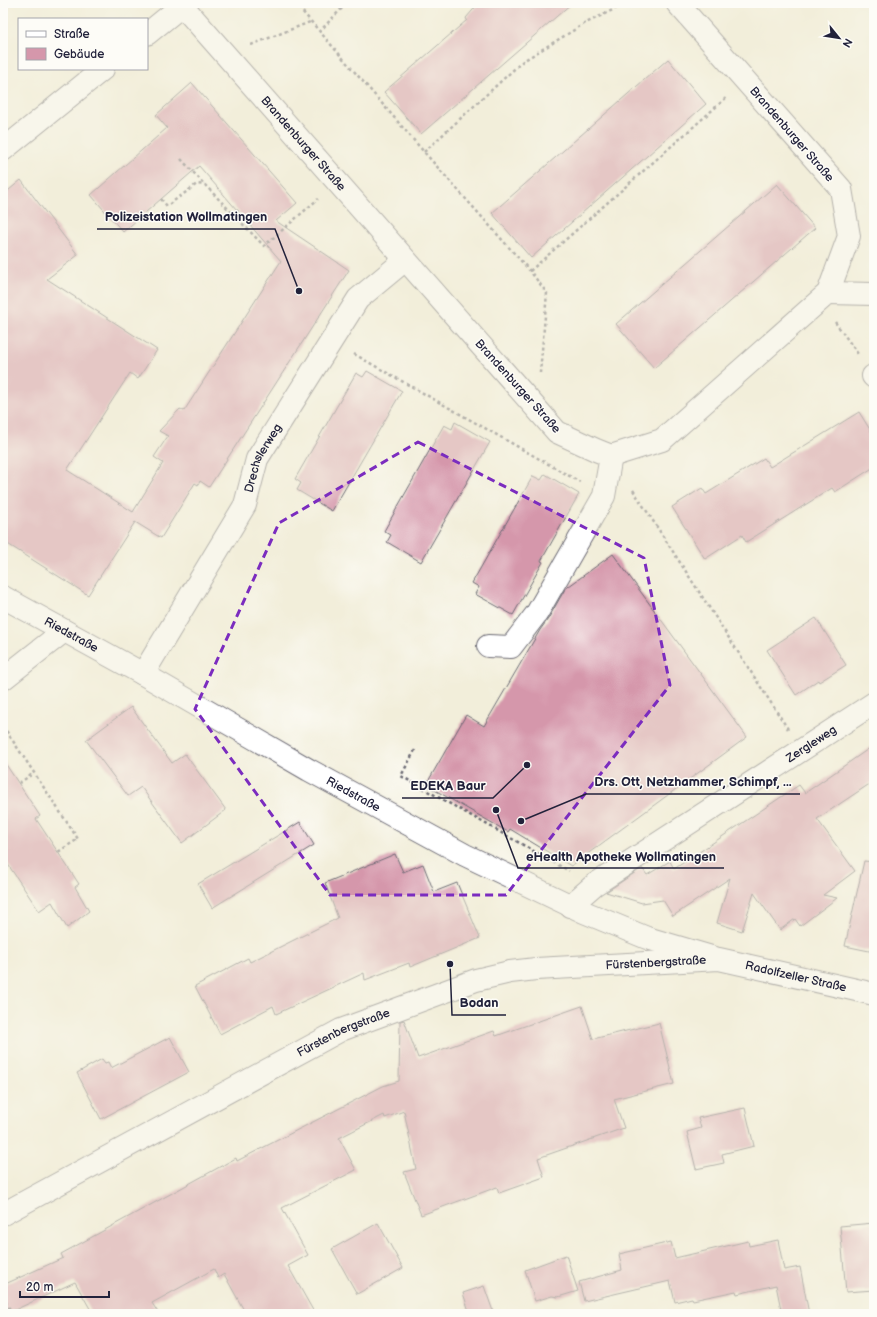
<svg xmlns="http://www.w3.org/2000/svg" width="877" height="1317" font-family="'Balsamiq Sans',sans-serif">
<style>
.building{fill:#d597ab}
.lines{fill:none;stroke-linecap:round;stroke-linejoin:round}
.minor-casing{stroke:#6b6973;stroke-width:24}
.major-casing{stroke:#6b6973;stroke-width:24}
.path{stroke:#6b6973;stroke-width:2.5;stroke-dasharray:3 3;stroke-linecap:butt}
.minor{stroke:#fff;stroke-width:22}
.major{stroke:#fff;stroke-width:22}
.marked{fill:none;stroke:#7b2cbf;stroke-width:3;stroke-dasharray:8 5;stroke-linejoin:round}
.labels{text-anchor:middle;stroke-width:3;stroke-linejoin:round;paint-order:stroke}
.street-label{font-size:12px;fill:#22223b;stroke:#fdfcf7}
.leader{fill:none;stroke:#22223b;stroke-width:1.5}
.callout-dot{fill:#22223b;stroke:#fdfcf7;stroke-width:1.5}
.callout-label{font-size:13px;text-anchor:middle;font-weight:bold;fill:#22223b;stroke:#fdfcf7;stroke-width:3;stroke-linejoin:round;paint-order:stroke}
</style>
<rect width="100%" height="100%" fill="#fdfcf7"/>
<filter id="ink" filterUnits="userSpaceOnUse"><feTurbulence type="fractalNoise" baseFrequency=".025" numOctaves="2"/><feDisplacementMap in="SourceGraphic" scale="8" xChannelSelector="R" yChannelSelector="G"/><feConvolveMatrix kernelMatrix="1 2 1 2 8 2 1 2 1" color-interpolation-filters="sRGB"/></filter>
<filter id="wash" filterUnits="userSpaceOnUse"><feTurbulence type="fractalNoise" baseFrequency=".012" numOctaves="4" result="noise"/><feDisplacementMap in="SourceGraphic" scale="16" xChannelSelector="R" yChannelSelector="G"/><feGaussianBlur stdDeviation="0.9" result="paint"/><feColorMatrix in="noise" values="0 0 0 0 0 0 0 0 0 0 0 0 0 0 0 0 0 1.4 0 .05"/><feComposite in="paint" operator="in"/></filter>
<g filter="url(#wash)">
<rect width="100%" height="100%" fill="#f2eeda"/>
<g id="blocks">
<path class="building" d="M 479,3 L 572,3 L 421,134 L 384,92 L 467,20 L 466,18 Z
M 668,59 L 706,104 L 531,258 L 492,213 Z
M 192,83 L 297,203 L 276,221 L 349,270 L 209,487 L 200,481 L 198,485 L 195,483 L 161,538 L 135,522 L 88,595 L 3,541 L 3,195 L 21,180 L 78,255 L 47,279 L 157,350 L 138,379 L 130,373 L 67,470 L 133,512 L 163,463 L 154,457 L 168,436 L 159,431 L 180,409 L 184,411 L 281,261 L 199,166 L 123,232 L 91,195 L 167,128 L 156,115 Z
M 777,184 L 815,228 L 654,368 L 616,324 Z
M 367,371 L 402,391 L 332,511 L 297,490 L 301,483 L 295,479 L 356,373 L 363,377 Z
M 859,412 L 874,436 L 874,467 L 835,492 L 832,488 L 746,542 L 742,535 L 705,559 L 672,507 L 702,488 L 706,494 L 764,458 L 770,467 Z
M 455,422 L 490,442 L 421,562 L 387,542 L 391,535 L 384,531 L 444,425 L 452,429 Z
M 545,474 L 579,494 L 541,561 L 543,562 L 513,615 L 475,594 L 479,587 L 472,583 L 533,476 L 541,480 Z
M 613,554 L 747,737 L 571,866 L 510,829 L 508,832 L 426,785 L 466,715 L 484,726 L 540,630 L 548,619 L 565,589 Z
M 816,618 L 846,665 L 819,682 L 818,680 L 796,695 L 767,650 Z
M 131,707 L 172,763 L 185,754 L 226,810 L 182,843 L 141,787 L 128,796 L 86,740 Z
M 874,745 L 874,781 L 817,819 L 855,871 L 823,895 L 837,898 L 800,926 L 795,919 L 780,930 L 754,893 L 742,931 L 717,923 L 730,878 L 673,916 L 663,900 L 642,903 L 606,892 L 642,868 L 647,875 L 670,861 L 674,869 L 799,785 L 805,793 Z
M 3,760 L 40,816 L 36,819 L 79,884 L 75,887 L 89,911 L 67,928 L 52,902 L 39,911 L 3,857 Z
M 300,822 L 314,845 L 212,908 L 198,884 Z
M 395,854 L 403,872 L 423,864 L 434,892 L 457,883 L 480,938 L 410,967 L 409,963 L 365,980 L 364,973 L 276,1014 L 273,1006 L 220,1034 L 195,986 L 248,958 L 250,962 L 338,918 L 325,883 Z
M 864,861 L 874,862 L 874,952 L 845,946 Z
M 582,1006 L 593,1039 L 659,1023 L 674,1084 L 614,1099 L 624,1128 L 538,1158 L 544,1177 L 499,1193 L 497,1187 L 421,1215 L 404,1172 L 416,1169 L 404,1111 L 385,1118 L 384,1115 L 339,1138 L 356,1170 L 282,1208 L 308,1255 L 288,1266 L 315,1314 L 246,1314 L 224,1274 L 218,1278 L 214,1269 L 152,1303 L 159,1314 L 93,1314 L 75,1282 L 6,1314 L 3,1314 L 3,1285 L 63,1258 L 61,1254 L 236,1158 L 237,1161 L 383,1086 L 399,1081 L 400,1021 L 404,1020 L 418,1058 L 494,1031 L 496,1036 Z
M 170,1037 L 189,1072 L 101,1119 L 77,1073 L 102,1059 L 105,1063 L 108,1062 L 111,1068 Z
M 745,1108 L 754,1146 L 722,1154 L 724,1163 L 696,1169 L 687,1132 L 701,1128 L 698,1118 Z
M 378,1223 L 403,1268 L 357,1294 L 332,1249 Z
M 874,1223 L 874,1290 L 846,1292 L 840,1226 Z
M 778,1240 L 784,1270 L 800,1267 L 809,1314 L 782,1314 L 776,1285 L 737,1294 L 736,1291 L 693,1300 L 692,1298 L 675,1302 L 670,1281 L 584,1301 L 579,1282 L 622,1270 L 619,1254 L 671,1242 L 675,1258 L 748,1241 L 749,1246 Z
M 566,1255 L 578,1291 L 558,1297 L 552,1296 L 535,1301 L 525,1270 Z
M 484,1286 L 494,1314 L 470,1314 L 463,1293 Z"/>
</g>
</g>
<g filter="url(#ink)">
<use href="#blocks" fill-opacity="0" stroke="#6b6973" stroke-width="1"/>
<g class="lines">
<g class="minor-casing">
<g id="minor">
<path id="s1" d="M 180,3 L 557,432 L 596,450 L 611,456 L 662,440 L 820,300 L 828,293 L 849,236 L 841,189 L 677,3"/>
<path d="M 147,34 L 185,3"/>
<path d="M 3,150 L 103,69"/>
<path d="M 828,293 L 874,294"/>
<path d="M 873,376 L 874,377"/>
<path id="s2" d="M 3,597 L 143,674 L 309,770 L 465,855 L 584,912 L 647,938 L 715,958"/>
<path d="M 488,646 L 511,647 L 537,613 L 604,496 L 611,456"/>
<path id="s3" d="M 143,674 L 245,505 L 257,459 L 358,299 L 405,260"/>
<path d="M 3,679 L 64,631"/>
<path id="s4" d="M 570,906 L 594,885 L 874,703"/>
</g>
</g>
<g class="major-casing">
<g id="major">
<path id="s5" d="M 3,1214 L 341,1030 L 476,980 L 510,972 L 536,969 L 719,959 L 874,994"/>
</g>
</g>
<path class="path" d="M 295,3 L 424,152 L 530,271 L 547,293 L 540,373
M 319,32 L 347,3
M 251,45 L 310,22
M 424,152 L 523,61 L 584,24 L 627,3
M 181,159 L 205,185
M 161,199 L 167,206 L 197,184 L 205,185 L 264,246 L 318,199
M 233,215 L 238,210
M 530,271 L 726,98
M 835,322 L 858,354
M 354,354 L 580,482
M 633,490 L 788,729
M 3,726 L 78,839 L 58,852
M 415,750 L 401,776 L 569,871
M 19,783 L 34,773
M 3,1296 L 12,1314"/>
<use href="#minor" class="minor"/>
<use href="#major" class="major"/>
</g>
</g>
<path d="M0 0H877V1317H0ZM 418,442 L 644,558 L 670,685 L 506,895 L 330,895 L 195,709 L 279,523 Z" fill="#f2eeda" fill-opacity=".55" fill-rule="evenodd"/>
<path class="marked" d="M 418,442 L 644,558 L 670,685 L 506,895 L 330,895 L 195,709 L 279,523 Z"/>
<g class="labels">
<g class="street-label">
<text transform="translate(792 134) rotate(49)" y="4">Brandenburger Straße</text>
<text dy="4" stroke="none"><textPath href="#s1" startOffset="187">Brandenburger Straße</textPath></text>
<text transform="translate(518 386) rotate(48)" y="4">Brandenburger Straße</text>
<text dy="4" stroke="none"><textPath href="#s3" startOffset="248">Drechslerweg</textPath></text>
<text dy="4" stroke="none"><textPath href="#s2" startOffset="78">Riedstraße</textPath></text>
<text dy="4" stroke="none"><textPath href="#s4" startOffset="291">Zergleweg</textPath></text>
<text dy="4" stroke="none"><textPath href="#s2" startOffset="402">Riedstraße</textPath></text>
<text dy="4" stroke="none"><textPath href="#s5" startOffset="710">Fürstenbergstraße</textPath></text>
<text dy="4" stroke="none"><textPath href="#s5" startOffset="852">Radolfzeller Straße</textPath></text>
<text dy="4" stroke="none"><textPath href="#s5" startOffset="386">Fürstenbergstraße</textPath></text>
</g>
</g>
<path class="leader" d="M299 291L275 229H97M521 821L586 794H800M527 765L493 798H402M496 810L518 868H724M450 964L452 1015H506"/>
<g class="callout-dot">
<circle cx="299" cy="291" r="4"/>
<circle cx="521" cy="821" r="4"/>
<circle cx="527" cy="765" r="4"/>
<circle cx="496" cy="810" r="4"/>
<circle cx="450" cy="964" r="4"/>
</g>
<g class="callout-label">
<text x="186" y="221">Polizeistation Wollmatingen</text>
<text x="693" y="786">Drs. Ott, Netzhammer, Schimpf, ...</text>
<text x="448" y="790">EDEKA Baur</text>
<text x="621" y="861">eHealth Apotheke Wollmatingen</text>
<text x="479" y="1007">Bodan</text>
</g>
<rect width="877" height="1317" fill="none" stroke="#fdfcf7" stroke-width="16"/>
<rect x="18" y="18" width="130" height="52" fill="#fdfcf7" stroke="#a5a5ac"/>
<rect x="26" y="31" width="20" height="6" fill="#ffffff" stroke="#a5a5ac"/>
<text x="54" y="38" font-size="12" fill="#22223b">Straße</text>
<rect x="26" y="48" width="20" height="12" fill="#d597ab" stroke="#a5a5ac"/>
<text x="54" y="58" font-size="12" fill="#22223b">Gebäude</text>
<g transform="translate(839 38) rotate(120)" stroke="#fdfcf7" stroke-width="3" paint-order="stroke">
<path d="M0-3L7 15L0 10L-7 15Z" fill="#22223b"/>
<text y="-6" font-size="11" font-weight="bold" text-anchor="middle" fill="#22223b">N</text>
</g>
<path d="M20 1291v6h89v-6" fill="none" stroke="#22223b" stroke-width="2"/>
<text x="26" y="1291" font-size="12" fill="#22223b" stroke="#fdfcf7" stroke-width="3" paint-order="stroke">20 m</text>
</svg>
